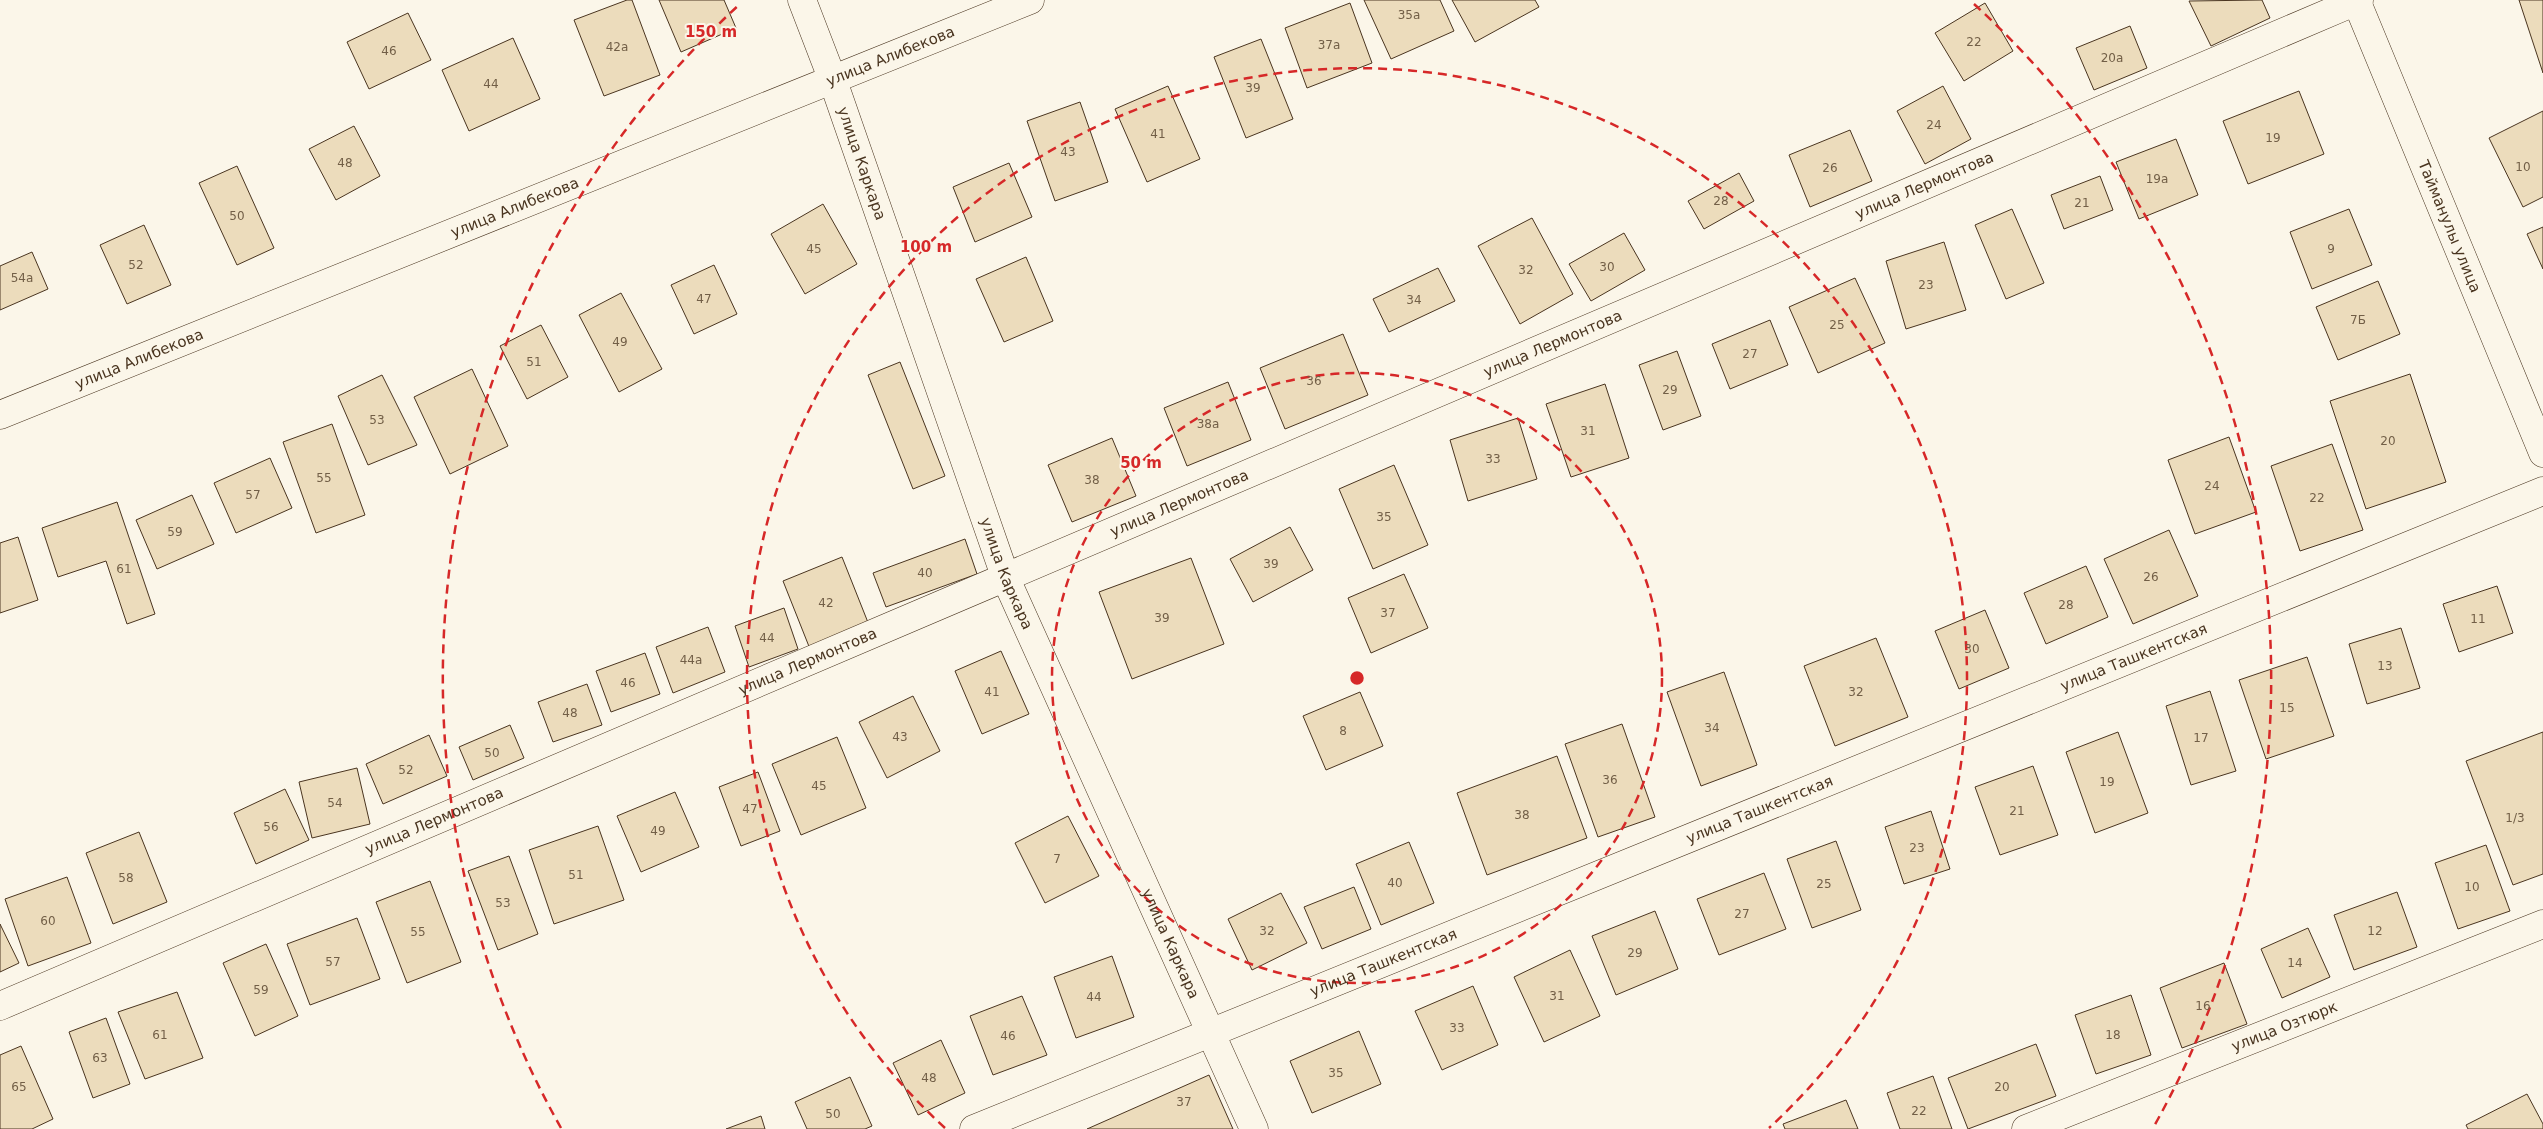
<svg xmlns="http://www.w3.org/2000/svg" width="2543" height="1129" font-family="'DejaVu Sans',sans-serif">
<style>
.building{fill:#ecdcbc;stroke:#4a3520}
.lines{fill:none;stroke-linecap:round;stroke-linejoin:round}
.minor-casing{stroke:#4a3520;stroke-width:29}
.minor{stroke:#fbf6e9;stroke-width:28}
.ring{fill:none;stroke:#d62828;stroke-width:2.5;stroke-dasharray:9 6}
.labels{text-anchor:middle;stroke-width:4;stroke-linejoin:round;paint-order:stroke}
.number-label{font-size:12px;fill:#725f47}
.street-label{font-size:15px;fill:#4a3520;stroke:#fbf6e9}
.centre{fill:#d62828;stroke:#fbf6e9;stroke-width:2.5}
.ring-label{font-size:15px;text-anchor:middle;font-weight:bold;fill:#d62828;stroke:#fbf6e9;stroke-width:4;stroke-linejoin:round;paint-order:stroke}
</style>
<rect width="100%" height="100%" fill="#fbf6e9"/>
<path class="building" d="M 627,0 L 632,0 L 660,75 L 604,96 L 574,20 Z
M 659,0 L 724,0 L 736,28 L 681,52 Z
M 1364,0 L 1440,0 L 1454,31 L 1391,59 Z
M 1452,0 L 1535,0 L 1539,7 L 1475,42 Z
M 2262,0 L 2270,18 L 2211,46 L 2189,1 Z
M 2519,0 L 2543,0 L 2543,73 Z
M 1350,3 L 1372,63 L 1307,88 L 1285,28 Z
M 1985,3 L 2013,51 L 1964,81 L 1935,33 Z
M 408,13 L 431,60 L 369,89 L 347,42 Z
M 2130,26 L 2147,68 L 2094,90 L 2076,48 Z
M 513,38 L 540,99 L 469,131 L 442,70 Z
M 1261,39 L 1293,119 L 1246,138 L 1214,57 Z
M 1168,86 L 1200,159 L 1147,182 L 1115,109 Z
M 1943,86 L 1971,139 L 1925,164 L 1897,111 Z
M 2299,91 L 2324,154 L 2248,184 L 2223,121 Z
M 1080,102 L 1108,182 L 1055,201 L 1027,121 Z
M 2543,111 L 2543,197 L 2523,207 L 2489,138 Z
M 354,126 L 380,176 L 336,200 L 309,149 Z
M 1850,130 L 1872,181 L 1810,207 L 1789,155 Z
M 2176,139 L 2198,195 L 2139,219 L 2116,162 Z
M 1009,163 L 1032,217 L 975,242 L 953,187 Z
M 237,166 L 274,248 L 237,265 L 199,183 Z
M 1739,173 L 1754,201 L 1704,229 L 1688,201 Z
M 2100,176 L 2113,210 L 2064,229 L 2051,195 Z
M 823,204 L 857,264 L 805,294 L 771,234 Z
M 2012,209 L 2044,283 L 2006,299 L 1975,225 Z
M 2349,209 L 2372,265 L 2312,289 L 2290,232 Z
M 1532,218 L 1573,294 L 1520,324 L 1478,246 Z
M 144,225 L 171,285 L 127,304 L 100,245 Z
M 2543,227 L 2543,269 L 2527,234 Z
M 1624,233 L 1645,270 L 1591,301 L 1569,264 Z
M 1944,242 L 1966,310 L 1906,329 L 1886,261 Z
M 32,252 L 48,289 L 0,310 L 0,266 Z
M 1026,257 L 1053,321 L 1004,342 L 976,279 Z
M 714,265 L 737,314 L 694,334 L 671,285 Z
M 1438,268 L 1455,301 L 1389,332 L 1373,299 Z
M 1855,278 L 1885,343 L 1818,373 L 1789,307 Z
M 2378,281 L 2400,334 L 2338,360 L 2316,307 Z
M 621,293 L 662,369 L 619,392 L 579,315 Z
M 1770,320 L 1788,365 L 1730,389 L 1712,344 Z
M 541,325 L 568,377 L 527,399 L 500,346 Z
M 1343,334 L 1368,395 L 1285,429 L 1260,368 Z
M 1677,351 L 1701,416 L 1663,430 L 1639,365 Z
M 900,362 L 945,476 L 913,489 L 868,375 Z
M 472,369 L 508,446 L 450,474 L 414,397 Z
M 2410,374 L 2446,482 L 2366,509 L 2330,401 Z
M 382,375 L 417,445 L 368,465 L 338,396 Z
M 1228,382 L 1251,440 L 1187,466 L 1164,408 Z
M 1605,384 L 1629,458 L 1571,477 L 1546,404 Z
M 1518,418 L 1537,479 L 1468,501 L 1450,440 Z
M 332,424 L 365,515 L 316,533 L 283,442 Z
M 2229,437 L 2256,512 L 2195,534 L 2168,460 Z
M 1112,438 L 1136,496 L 1072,522 L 1048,465 Z
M 2332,444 L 2363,530 L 2300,551 L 2271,466 Z
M 270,458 L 292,508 L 236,533 L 214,483 Z
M 1394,465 L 1428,545 L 1373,569 L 1339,489 Z
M 192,495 L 214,544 L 157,569 L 136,520 Z
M 117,502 L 155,614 L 127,624 L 106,561 L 58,577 L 42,528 Z
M 1290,527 L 1313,570 L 1253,602 L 1230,559 Z
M 2169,530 L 2198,596 L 2133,624 L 2104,559 Z
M 18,537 L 38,600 L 0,613 L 0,543 Z
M 965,539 L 977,574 L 886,607 L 873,573 Z
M 842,557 L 869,625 L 810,649 L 783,581 Z
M 1191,558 L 1224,644 L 1132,679 L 1099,592 Z
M 2086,566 L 2108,617 L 2046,644 L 2024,593 Z
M 1404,574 L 1428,628 L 1371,653 L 1348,598 Z
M 2497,586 L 2513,633 L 2459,652 L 2443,604 Z
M 784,608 L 798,649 L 749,667 L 735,626 Z
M 1985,610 L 2009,668 L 1959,689 L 1935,631 Z
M 708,627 L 725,672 L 673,693 L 656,647 Z
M 2401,628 L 2420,688 L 2367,704 L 2349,644 Z
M 1876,638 L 1908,717 L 1835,746 L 1804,666 Z
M 1001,651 L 1029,714 L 982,734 L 955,671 Z
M 645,653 L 660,694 L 611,712 L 596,671 Z
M 2307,657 L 2334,736 L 2266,759 L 2239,680 Z
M 1724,672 L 1757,765 L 1701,786 L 1667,692 Z
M 587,684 L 602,725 L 553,742 L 538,702 Z
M 2210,691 L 2236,771 L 2191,785 L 2166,706 Z
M 1360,692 L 1383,746 L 1326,770 L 1303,716 Z
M 913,696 L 940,751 L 887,778 L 859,722 Z
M 1622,724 L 1655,817 L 1598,837 L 1565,744 Z
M 510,725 L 524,758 L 473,780 L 459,747 Z
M 2118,732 L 2148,813 L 2095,833 L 2066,752 Z
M 2543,732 L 2543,874 L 2513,885 L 2466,761 Z
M 429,735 L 447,776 L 383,804 L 366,764 Z
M 837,737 L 866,808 L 801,835 L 772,764 Z
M 1557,756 L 1587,838 L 1487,875 L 1457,793 Z
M 2033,766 L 2058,835 L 2000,855 L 1975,787 Z
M 357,768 L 370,824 L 312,838 L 299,782 Z
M 758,772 L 780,831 L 741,846 L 719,787 Z
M 285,789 L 309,840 L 256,864 L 234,813 Z
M 675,792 L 699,847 L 641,872 L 617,816 Z
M 1931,811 L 1950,869 L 1904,884 L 1885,827 Z
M 1068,816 L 1099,876 L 1045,903 L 1015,843 Z
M 598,826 L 624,900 L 554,924 L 529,850 Z
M 139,832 L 167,902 L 113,924 L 86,853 Z
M 1836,841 L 1861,910 L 1812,928 L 1787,859 Z
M 1409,842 L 1434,903 L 1381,925 L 1356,864 Z
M 2486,845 L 2510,911 L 2458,929 L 2435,863 Z
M 509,856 L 538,934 L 498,950 L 468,871 Z
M 1764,873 L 1786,929 L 1719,955 L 1697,899 Z
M 67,877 L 91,943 L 28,966 L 5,899 Z
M 430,881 L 461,962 L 407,983 L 376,902 Z
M 1354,887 L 1371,929 L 1322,949 L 1304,907 Z
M 2397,892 L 2417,947 L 2354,970 L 2334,915 Z
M 1281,893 L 1307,943 L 1252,970 L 1228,919 Z
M 1655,911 L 1678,969 L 1616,995 L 1592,936 Z
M 357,918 L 380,979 L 310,1005 L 287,944 Z
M 0,924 L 19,963 L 0,972 Z
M 2308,928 L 2330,977 L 2282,998 L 2261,949 Z
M 266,944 L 298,1016 L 255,1036 L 223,963 Z
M 1570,950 L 1600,1016 L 1544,1042 L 1514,977 Z
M 1112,956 L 1134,1017 L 1076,1038 L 1054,977 Z
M 2224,963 L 2247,1024 L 2182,1048 L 2160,988 Z
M 1473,986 L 1498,1045 L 1442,1070 L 1415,1011 Z
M 177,992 L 203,1058 L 145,1079 L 118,1012 Z
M 2131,995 L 2151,1055 L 2096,1074 L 2075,1015 Z
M 1022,996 L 1047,1055 L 993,1075 L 970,1016 Z
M 106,1018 L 130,1084 L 93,1098 L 69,1032 Z
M 1359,1031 L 1381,1084 L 1312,1113 L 1290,1061 Z
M 941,1040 L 965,1093 L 918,1115 L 893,1063 Z
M 2036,1044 L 2056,1096 L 1968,1129 L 1948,1078 Z
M 21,1046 L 53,1119 L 32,1129 L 0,1129 L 0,1055 Z
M 1209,1075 L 1233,1129 L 1087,1129 Z
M 1933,1076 L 1952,1129 L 1900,1129 L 1887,1093 Z
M 850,1077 L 872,1126 L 865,1129 L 807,1129 L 795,1102 Z
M 2527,1094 L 2543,1124 L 2543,1129 L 2468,1129 L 2466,1125 Z
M 1846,1100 L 1858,1129 L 1785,1129 L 1783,1124 Z
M 761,1116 L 765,1129 L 726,1129 Z"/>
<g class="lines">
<g class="minor-casing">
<g id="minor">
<path id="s1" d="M 802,0 L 832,78 L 1006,579 L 1254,1129"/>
<path id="s2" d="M 2356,0 L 2543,453"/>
<path id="s3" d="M 0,415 L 1030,0"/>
<path id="s4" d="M 0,1006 L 2359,0"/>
<path id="s5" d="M 974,1129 L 2543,491"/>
<path id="s6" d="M 2026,1129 L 2543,924"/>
</g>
</g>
<use href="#minor" class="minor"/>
</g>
<g class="ring">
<circle cx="1357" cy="678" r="305"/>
<path d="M945 1128A610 610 0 1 1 1769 1128"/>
<path d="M561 1128A914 914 0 0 1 740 4M1974 4A914 914 0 0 1 2153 1128"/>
</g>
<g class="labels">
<g class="number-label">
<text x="1409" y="19">35а</text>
<text x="1974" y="46">22</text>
<text x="1329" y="49">37а</text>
<text x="617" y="51">42а</text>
<text x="389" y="55">46</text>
<text x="2112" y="62">20а</text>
<text x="491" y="88">44</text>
<text x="1253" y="92">39</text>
<text x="1934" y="129">24</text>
<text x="1158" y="138">41</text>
<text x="2273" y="142">19</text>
<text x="1068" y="156">43</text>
<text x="345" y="167">48</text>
<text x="2523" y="171">10</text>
<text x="1830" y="172">26</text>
<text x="2157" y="183">19а</text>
<text x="1721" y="205">28</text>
<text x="2082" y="207">21</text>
<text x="237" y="220">50</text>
<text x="814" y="253">45</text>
<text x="2331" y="253">9</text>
<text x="136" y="269">52</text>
<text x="1607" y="271">30</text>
<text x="1526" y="274">32</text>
<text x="22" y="282">54а</text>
<text x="1926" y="289">23</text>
<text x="704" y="303">47</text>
<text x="1414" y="304">34</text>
<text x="2358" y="324">7Б</text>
<text x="1837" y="329">25</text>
<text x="620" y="346">49</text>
<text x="1750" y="358">27</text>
<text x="534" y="366">51</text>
<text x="1314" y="385">36</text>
<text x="1670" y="394">29</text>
<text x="377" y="424">53</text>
<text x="1208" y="428">38а</text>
<text x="1588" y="435">31</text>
<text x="2388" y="445">20</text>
<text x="1493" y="463">33</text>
<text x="324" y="482">55</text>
<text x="1092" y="484">38</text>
<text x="2212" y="490">24</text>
<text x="253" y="499">57</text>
<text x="2317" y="502">22</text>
<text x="1384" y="521">35</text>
<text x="175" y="536">59</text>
<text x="1271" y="568">39</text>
<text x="124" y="573">61</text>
<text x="925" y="577">40</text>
<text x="2151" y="581">26</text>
<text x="826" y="607">42</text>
<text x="2066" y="609">28</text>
<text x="1388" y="617">37</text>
<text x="1162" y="622">39</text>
<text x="2478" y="623">11</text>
<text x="767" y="642">44</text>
<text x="1972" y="653">30</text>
<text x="691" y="664">44а</text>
<text x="2385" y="670">13</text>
<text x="628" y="687">46</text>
<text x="992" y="696">41</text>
<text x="1856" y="696">32</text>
<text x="2287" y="712">15</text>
<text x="570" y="717">48</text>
<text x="1712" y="732">34</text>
<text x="1343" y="735">8</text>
<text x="900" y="741">43</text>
<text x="2201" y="742">17</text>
<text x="492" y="757">50</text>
<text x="406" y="774">52</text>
<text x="1610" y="784">36</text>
<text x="2107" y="786">19</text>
<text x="819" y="790">45</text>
<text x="335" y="807">54</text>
<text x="750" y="813">47</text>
<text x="2017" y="815">21</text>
<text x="1522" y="819">38</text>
<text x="2515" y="822">1/3</text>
<text x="271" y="831">56</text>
<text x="658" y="835">49</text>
<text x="1917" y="852">23</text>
<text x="1057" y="863">7</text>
<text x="576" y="879">51</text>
<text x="126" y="882">58</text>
<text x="1395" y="887">40</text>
<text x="1824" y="888">25</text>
<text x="2472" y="891">10</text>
<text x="503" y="907">53</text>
<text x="1742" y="918">27</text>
<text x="48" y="925">60</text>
<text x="1267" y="935">32</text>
<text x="2375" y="935">12</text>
<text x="418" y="936">55</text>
<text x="1635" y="957">29</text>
<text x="333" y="966">57</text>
<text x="2295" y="967">14</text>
<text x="261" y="994">59</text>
<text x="1557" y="1000">31</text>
<text x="1094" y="1001">44</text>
<text x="2203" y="1010">16</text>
<text x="1457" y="1032">33</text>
<text x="160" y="1039">61</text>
<text x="2113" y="1039">18</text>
<text x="1008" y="1040">46</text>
<text x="100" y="1062">63</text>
<text x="1336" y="1077">35</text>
<text x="929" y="1082">48</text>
<text x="19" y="1091">65</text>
<text x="2002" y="1091">20</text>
<text x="1184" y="1106">37</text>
<text x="1919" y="1115">22</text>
<text x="833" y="1118">50</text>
</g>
<g class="street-label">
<text dy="5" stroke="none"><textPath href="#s3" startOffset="960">улица Алибекова</textPath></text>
<text dy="5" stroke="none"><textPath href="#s1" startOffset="174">улица Каркара</textPath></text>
<text dy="5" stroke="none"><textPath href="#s4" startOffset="2092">улица Лермонтова</textPath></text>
<text dy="5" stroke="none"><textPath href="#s3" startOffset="555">улица Алибекова</textPath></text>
<text dy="5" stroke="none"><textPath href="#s2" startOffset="245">Тайманулы улица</textPath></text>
<text dy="5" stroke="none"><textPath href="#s4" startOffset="1688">улица Лермонтова</textPath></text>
<text dy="5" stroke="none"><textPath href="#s3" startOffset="150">улица Алибекова</textPath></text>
<text dy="5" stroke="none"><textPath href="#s4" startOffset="1282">улица Лермонтова</textPath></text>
<text dy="5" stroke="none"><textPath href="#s1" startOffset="609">улица Каркара</textPath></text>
<text dy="5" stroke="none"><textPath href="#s5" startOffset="1252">улица Ташкентская</textPath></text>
<text dy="5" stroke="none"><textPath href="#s4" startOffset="878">улица Лермонтова</textPath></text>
<text dy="5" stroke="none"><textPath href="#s5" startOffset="848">улица Ташкентская</textPath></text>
<text dy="5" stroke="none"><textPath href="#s4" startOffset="472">улица Лермонтова</textPath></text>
<text dy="5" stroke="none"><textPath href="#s1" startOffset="1014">улица Каркара</textPath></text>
<text dy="5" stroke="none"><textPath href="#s5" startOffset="442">улица Ташкентская</textPath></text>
<text dy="5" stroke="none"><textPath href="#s6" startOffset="278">улица Озтюрк</textPath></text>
</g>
</g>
<circle cx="1357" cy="678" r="8" class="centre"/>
<g class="ring-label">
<text x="711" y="37">150 m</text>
<text x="926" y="252">100 m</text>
<text x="1141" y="468">50 m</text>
</g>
</svg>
